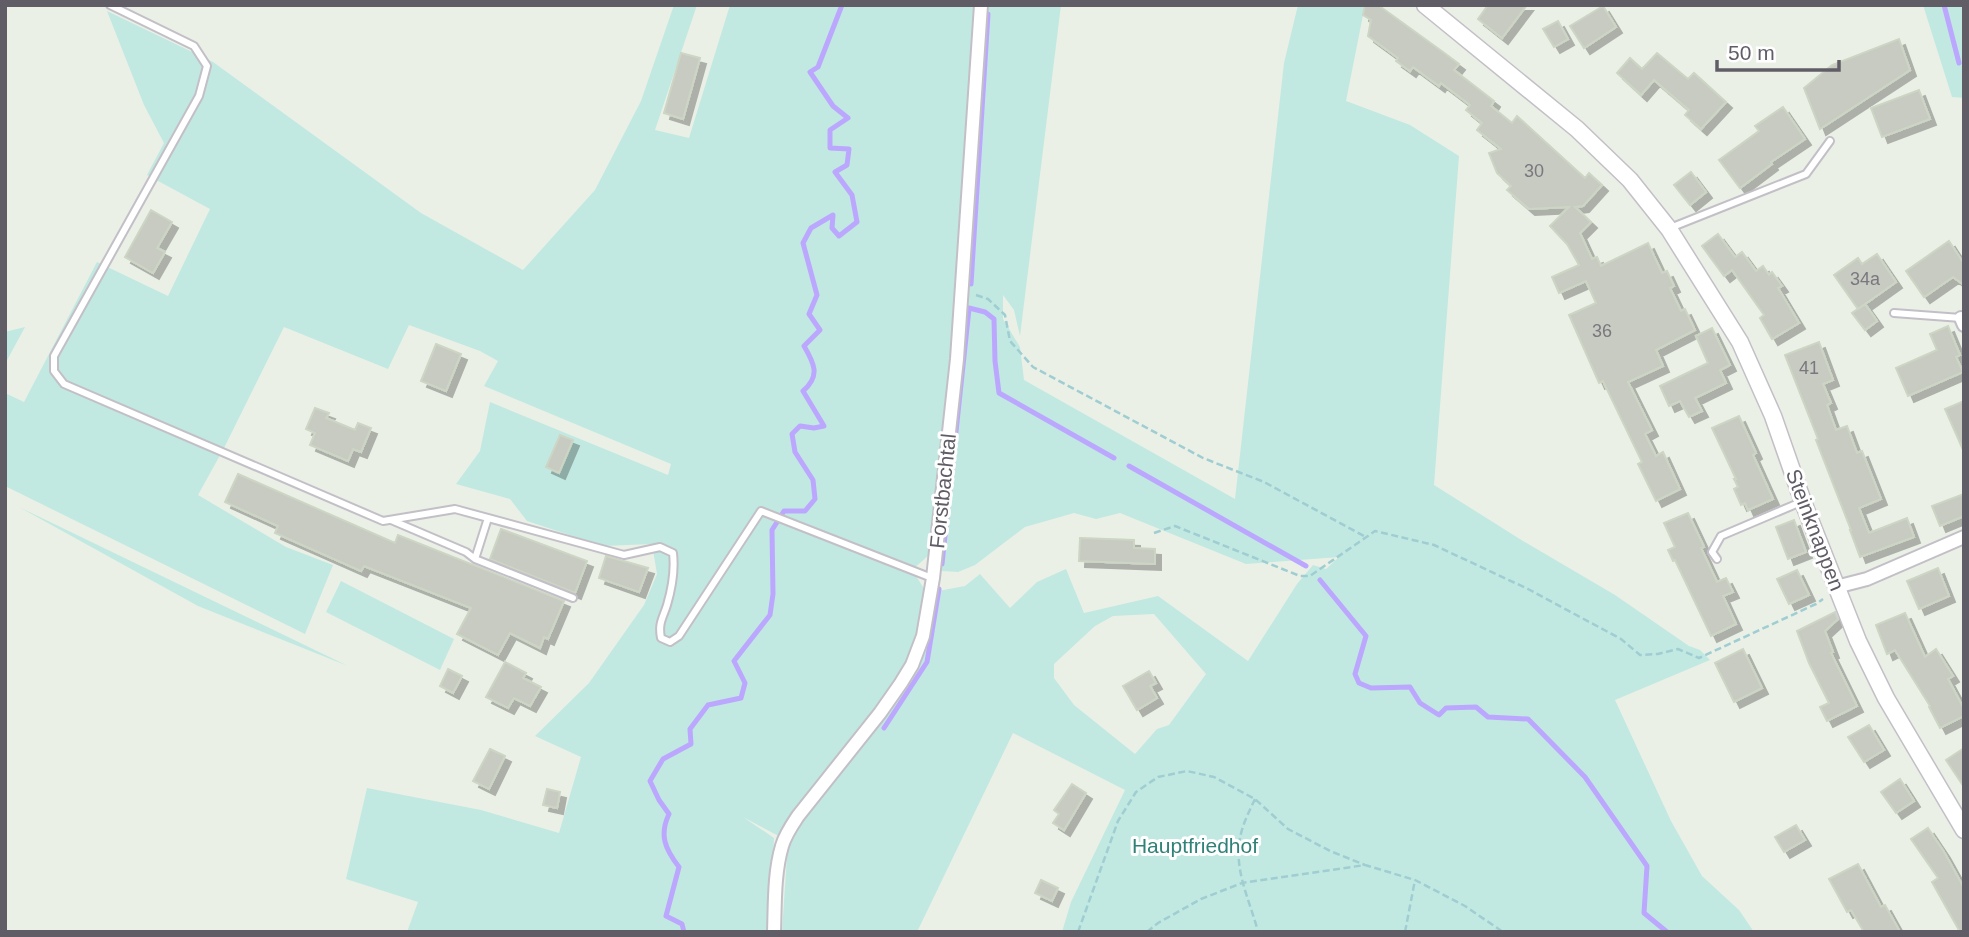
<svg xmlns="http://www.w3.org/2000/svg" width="1969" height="937" font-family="Helvetica,sans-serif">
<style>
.green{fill:#c1e9e1;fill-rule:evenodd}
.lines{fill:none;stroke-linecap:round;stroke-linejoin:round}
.stream{stroke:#bca7ff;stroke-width:5}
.building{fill:#c7cbc2;stroke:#cdd5c4;stroke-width:2;filter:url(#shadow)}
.service-casing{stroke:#c3bfc7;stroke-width:10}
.minor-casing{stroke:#c3bfc7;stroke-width:16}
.tertiary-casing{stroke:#c3bfc7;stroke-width:19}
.path{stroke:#9fcdd2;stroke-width:2.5;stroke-dasharray:7 3.5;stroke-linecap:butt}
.service{stroke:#fff;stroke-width:6}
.minor{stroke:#fff;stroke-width:12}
.tertiary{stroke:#fff;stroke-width:16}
.labels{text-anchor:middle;stroke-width:6;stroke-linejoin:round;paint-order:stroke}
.number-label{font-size:18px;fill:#7a787e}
.street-label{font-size:21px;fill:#615d67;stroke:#fff}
.park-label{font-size:21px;fill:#308277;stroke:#fff}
</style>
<defs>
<filter id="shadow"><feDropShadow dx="6" dy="6" stdDeviation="0" flood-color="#0004"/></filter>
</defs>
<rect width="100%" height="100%" fill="#eaf0e6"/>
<path class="green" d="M 674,5 L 697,5 L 655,130 L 689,138 L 730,5 L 1061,5 L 1020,336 L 1014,310 L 1003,295 L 1003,319 L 1020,347 L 1024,380 L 1235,499 L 1284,63 L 1298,5 L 1365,5 L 1346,101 L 1410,125 L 1459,156 L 1434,485 L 1523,541 L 1615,595 L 1689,646 L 1700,650 L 1710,660 L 1615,700 L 1671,821 L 1702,876 L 1739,910 L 1754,932 L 1062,932 L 1071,902 L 1125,790 L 1013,733 L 917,932 L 782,932 L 788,841 L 743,817 L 774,838 L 770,932 L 407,932 L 418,902 L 346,879 L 367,788 L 481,810 L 559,833 L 581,757 L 535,736 L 589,683 L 644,605 L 657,574 L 652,544 L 603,546 L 527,521 L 510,499 L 456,484 L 480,451 L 490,402 L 668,475 L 671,464 L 484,386 L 498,361 L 480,351 L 409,325 L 388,369 L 284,327 L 224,448 L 198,495 L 286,547 L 333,565 L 305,634 L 5,486 L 5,393 L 24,402 L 97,262 L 168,296 L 210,209 L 147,175 L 164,143 L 144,105 L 107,11 L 213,62 L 421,213 L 523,270 L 595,190 L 641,101 ZM 1074,513 L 1096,519 L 1120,513 L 1246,564 L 1339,557 L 1326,569 L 1313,565 L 1297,584 L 1248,661 L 1158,596 L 1084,613 L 1066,569 L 1037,582 L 1010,608 L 980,574 L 965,586 L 938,591 L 933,626 L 917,631 L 925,590 L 912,570 L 929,555 L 942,571 L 958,572 L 975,565 L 1025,527 ZM 1154,614 L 1206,674 L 1169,725 L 1157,729 L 1135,754 L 1074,705 L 1054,678 L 1054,664 L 1095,626 L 1113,616 Z
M 1923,5 L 1964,5 L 1964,98 L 1952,97 Z
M 25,327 L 5,364 L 5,332 Z
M 19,507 L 348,666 L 198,606 Z
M 341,581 L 454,639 L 440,670 L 326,612 Z"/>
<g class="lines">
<path class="stream" d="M 1944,5 L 1959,63
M 971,284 L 988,14
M 969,308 L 985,312 L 994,319 L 995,361 L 999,393 L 1114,458
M 1129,466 L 1306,566
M 942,564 L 969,309
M 1320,580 L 1366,636 L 1355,674 L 1359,683 L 1371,688 L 1410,687 L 1420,703 L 1439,715 L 1446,708 L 1476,707 L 1488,717 L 1528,719 L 1585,777 L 1647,866 L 1644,913 L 1667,932
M 884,728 L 927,662 L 939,589
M 684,932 L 682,924 L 666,916 L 679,867 C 665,849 659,835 669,814 L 659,800 L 650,781 L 663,759 L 691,744 L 690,729 L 708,705 L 741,698 L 745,683 L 734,661 L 770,615 L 773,594 L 772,530 L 784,511 L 805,511 L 815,499 L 813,480 L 795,452 L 792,434 L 800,426 L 814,428 L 824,426 L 803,391 C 821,376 814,363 804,346 L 820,330 L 809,314 L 817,295 L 803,243 L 811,228 L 833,215 L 832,228 L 839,236 L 857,222 L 852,195 L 835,172 L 847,165 L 849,149 L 830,148 L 830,130 L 848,118 L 833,106 L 810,72 L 818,67 L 842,5"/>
</g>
<path class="building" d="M 1365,5 L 1378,5 L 1443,52 L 1459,64 L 1454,70 L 1494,101 L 1491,106 L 1512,123 L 1517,116 L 1585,178 L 1589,173 L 1602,185 L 1583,206 L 1575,207 L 1591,222 L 1580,233 L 1592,259 L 1597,257 L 1601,266 L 1648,243 L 1662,273 L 1667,271 L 1674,286 L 1670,288 L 1681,311 L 1685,309 L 1695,330 L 1656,350 L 1663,366 L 1628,382 L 1652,430 L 1645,434 L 1656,456 L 1663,452 L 1680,489 L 1656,501 L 1638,464 L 1642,462 L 1603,381 L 1599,383 L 1569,315 L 1596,303 L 1586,281 L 1559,293 L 1552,277 L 1579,265 L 1567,244 L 1550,226 L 1569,207 L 1529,209 L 1507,190 L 1511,186 L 1497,173 L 1489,153 L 1501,149 L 1477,130 L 1482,123 L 1466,110 L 1470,105 L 1441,83 L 1439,86 L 1413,67 L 1410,71 L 1396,61 L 1398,58 L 1368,36 L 1371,20 L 1363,15 Z
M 1488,5 L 1527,5 L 1502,38 L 1478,19 Z
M 1603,6 L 1616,27 L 1584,48 L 1570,26 Z
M 1558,21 L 1568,39 L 1554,47 L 1543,29 Z
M 1899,39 L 1910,70 L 1820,129 L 1804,88 L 1832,65 Z
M 681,53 L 700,58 L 683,119 L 664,113 Z
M 1657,53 L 1688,79 L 1694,73 L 1726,102 L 1701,129 L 1685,115 L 1689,110 L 1654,80 L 1641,95 L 1617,73 L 1630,58 L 1642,69 Z
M 1919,90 L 1930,119 L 1882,137 L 1871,108 Z
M 1783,107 L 1805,139 L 1771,162 L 1772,164 L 1740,188 L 1719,160 L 1759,131 L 1755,126 Z
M 1691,172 L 1706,192 L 1690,205 L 1674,185 Z
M 151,210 L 172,222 L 157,248 L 165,252 L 153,273 L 125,257 Z
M 1718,234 L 1735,257 L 1742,252 L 1756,271 L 1763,266 L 1769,275 L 1772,272 L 1782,286 L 1778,288 L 1799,323 L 1772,339 L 1760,318 L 1764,315 L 1732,270 L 1724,276 L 1702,246 Z
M 1949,241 L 1964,264 L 1964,285 L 1953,277 L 1924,297 L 1906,271 Z
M 1877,254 L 1896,282 L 1858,309 L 1834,275 L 1858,258 L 1862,264 Z
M 1865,304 L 1877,321 L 1865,330 L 1852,313 Z
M 1948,326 L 1960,355 L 1956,357 L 1963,372 L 1908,396 L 1896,368 L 1937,350 L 1930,334 Z
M 1712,328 L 1730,365 L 1720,370 L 1726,383 L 1695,398 L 1702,411 L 1689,417 L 1680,401 L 1669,406 L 1660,386 L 1708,363 L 1696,336 Z
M 1819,342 L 1833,380 L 1823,384 L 1831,403 L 1827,405 L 1836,430 L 1847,426 L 1857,453 L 1862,451 L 1881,499 L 1859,508 L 1869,533 L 1907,518 L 1914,537 L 1860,557 L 1850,530 L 1851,530 L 1816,440 L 1818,439 L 1785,355 Z
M 436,344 L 461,354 L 446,391 L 421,381 Z
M 1964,401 L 1964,452 L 1945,409 Z
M 315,408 L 329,413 L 326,418 L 355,430 L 358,423 L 371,428 L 361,452 L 353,449 L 348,461 L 310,445 L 315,433 L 306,429 Z
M 1739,416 L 1756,453 L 1753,455 L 1773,499 L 1748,510 L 1745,503 L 1741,505 L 1734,489 L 1738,487 L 1734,479 L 1736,479 L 1712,428 Z
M 560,435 L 573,440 L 559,473 L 546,467 Z
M 238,474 L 395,543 L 398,535 L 564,601 L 548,639 L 544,637 L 540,648 L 510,633 L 498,655 L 457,634 L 471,608 L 364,566 L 361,571 L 275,533 L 278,526 L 225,502 Z
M 1964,494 L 1964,516 L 1940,526 L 1932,506 Z
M 1688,513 L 1704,547 L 1701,548 L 1717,582 L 1726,578 L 1733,592 L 1723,596 L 1736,624 L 1711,636 L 1675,560 L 1673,561 L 1668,550 L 1675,547 L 1664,523 Z
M 1794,520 L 1806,552 L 1788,559 L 1776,527 Z
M 501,529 L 587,561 L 575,593 L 490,559 Z
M 1080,538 L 1134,540 L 1134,548 L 1155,549 L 1155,564 L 1079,561 Z
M 606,556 L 648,568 L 639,592 L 599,578 Z
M 1938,568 L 1949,596 L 1919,609 L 1907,581 Z
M 1797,570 L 1809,595 L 1789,604 L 1777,579 Z
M 1835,612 L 1838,619 L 1825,631 L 1833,652 L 1831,653 L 1857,706 L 1827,721 L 1820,707 L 1829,703 L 1809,663 L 1797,631 Z
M 1905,613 L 1925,657 L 1936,649 L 1953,676 L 1948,679 L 1964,709 L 1964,716 L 1940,728 L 1929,707 L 1930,706 L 1895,650 L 1887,654 L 1876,625 Z
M 1743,649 L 1762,688 L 1734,702 L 1715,663 Z
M 505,662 L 526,673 L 523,678 L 541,687 L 530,706 L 514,698 L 508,708 L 486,697 Z
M 448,669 L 462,676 L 453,693 L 440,686 Z
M 1149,671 L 1156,683 L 1150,686 L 1157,698 L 1137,710 L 1123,686 Z
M 1869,725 L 1884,750 L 1864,762 L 1848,737 Z
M 1964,748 L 1964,787 L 1946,760 Z
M 490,749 L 505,756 L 489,789 L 473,781 Z
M 1900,779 L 1914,801 L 1896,813 L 1881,792 Z
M 1072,784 L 1086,793 L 1064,830 L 1053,823 L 1059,814 L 1054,810 Z
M 547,789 L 560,792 L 557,808 L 543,805 Z
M 1796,825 L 1805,840 L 1784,852 L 1775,837 Z
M 1928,828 L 1944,852 L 1964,888 L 1964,932 L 1960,932 L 1932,882 L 1938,878 L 1911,839 Z
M 1858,864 L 1881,907 L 1885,905 L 1900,932 L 1864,932 L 1851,910 L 1847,912 L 1829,879 Z
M 1041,880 L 1058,888 L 1052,901 L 1035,893 Z"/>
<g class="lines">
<g class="service-casing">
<path id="service" d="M 110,5 L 194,46 L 207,66 L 199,96 L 54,356 L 54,371 L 64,384 L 383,521 L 455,509 L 624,555 L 660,547 L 673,553 C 675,570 672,588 667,605 C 663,618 658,623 661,638 L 670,642 L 679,636 L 761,511 L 932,578
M 1670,228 L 1806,174 L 1830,141
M 1894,313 L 1961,318
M 391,520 L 466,552 L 475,559 L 573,598
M 475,559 L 488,518
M 1717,559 L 1712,552 L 1721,536 L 1801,502"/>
</g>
<g class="minor-casing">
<path id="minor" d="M 1961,318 L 1964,325
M 1836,587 L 1867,579 L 1964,537
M 774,932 C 775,904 774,873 782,846 C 785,835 792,825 798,816 L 880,713 L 901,683 L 912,665 L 923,636 L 933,578 L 957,359 L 981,5"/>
</g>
<g class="tertiary-casing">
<path id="tertiary" d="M 1425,5 L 1577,129 L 1630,180 L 1669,229 L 1740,342 L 1773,416 L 1803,502 L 1858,641 L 1886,698 L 1964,830"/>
</g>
<path class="path" d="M 976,295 L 988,299 L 1005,315 L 1010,341 L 1033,367 L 1203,458 L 1264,482 L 1364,536
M 1154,533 L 1175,526 L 1300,576 L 1310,576 L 1375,531 L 1434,545 L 1528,589 L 1621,639 L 1640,655 L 1658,654 L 1678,649 L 1699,658 L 1816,604 L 1823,599
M 1255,799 C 1248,814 1240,829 1239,846 C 1236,875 1251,904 1258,932
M 1078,932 L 1118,821 L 1136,792 L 1158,777 L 1187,771 L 1214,777 L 1255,799 L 1288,829 L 1330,851 L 1365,865
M 1147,932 L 1158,923 L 1201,899 L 1242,883 L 1365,865 L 1415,880 L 1465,906 L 1503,932
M 1405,932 L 1415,880"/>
<use href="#service" class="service"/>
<use href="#minor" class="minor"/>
<use href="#tertiary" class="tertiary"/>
</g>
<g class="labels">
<g class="number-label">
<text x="1534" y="177">30</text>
<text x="1865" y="285">34a</text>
<text x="1602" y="337">36</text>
<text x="1809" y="374">41</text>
</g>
<g class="street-label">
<text transform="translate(943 491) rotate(-84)" y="7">Forstbachtal</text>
<text transform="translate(1815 530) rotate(69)" y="7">Steinknappen</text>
</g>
<g class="park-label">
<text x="1195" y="853">Hauptfriedhof</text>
</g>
</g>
<rect width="1969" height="937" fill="none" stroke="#615d67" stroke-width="14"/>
<path d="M1717 60v10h122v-10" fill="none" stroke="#615d67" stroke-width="3.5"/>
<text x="1728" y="60" font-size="21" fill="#615d67" stroke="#ffffff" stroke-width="5" paint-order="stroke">50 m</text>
</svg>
